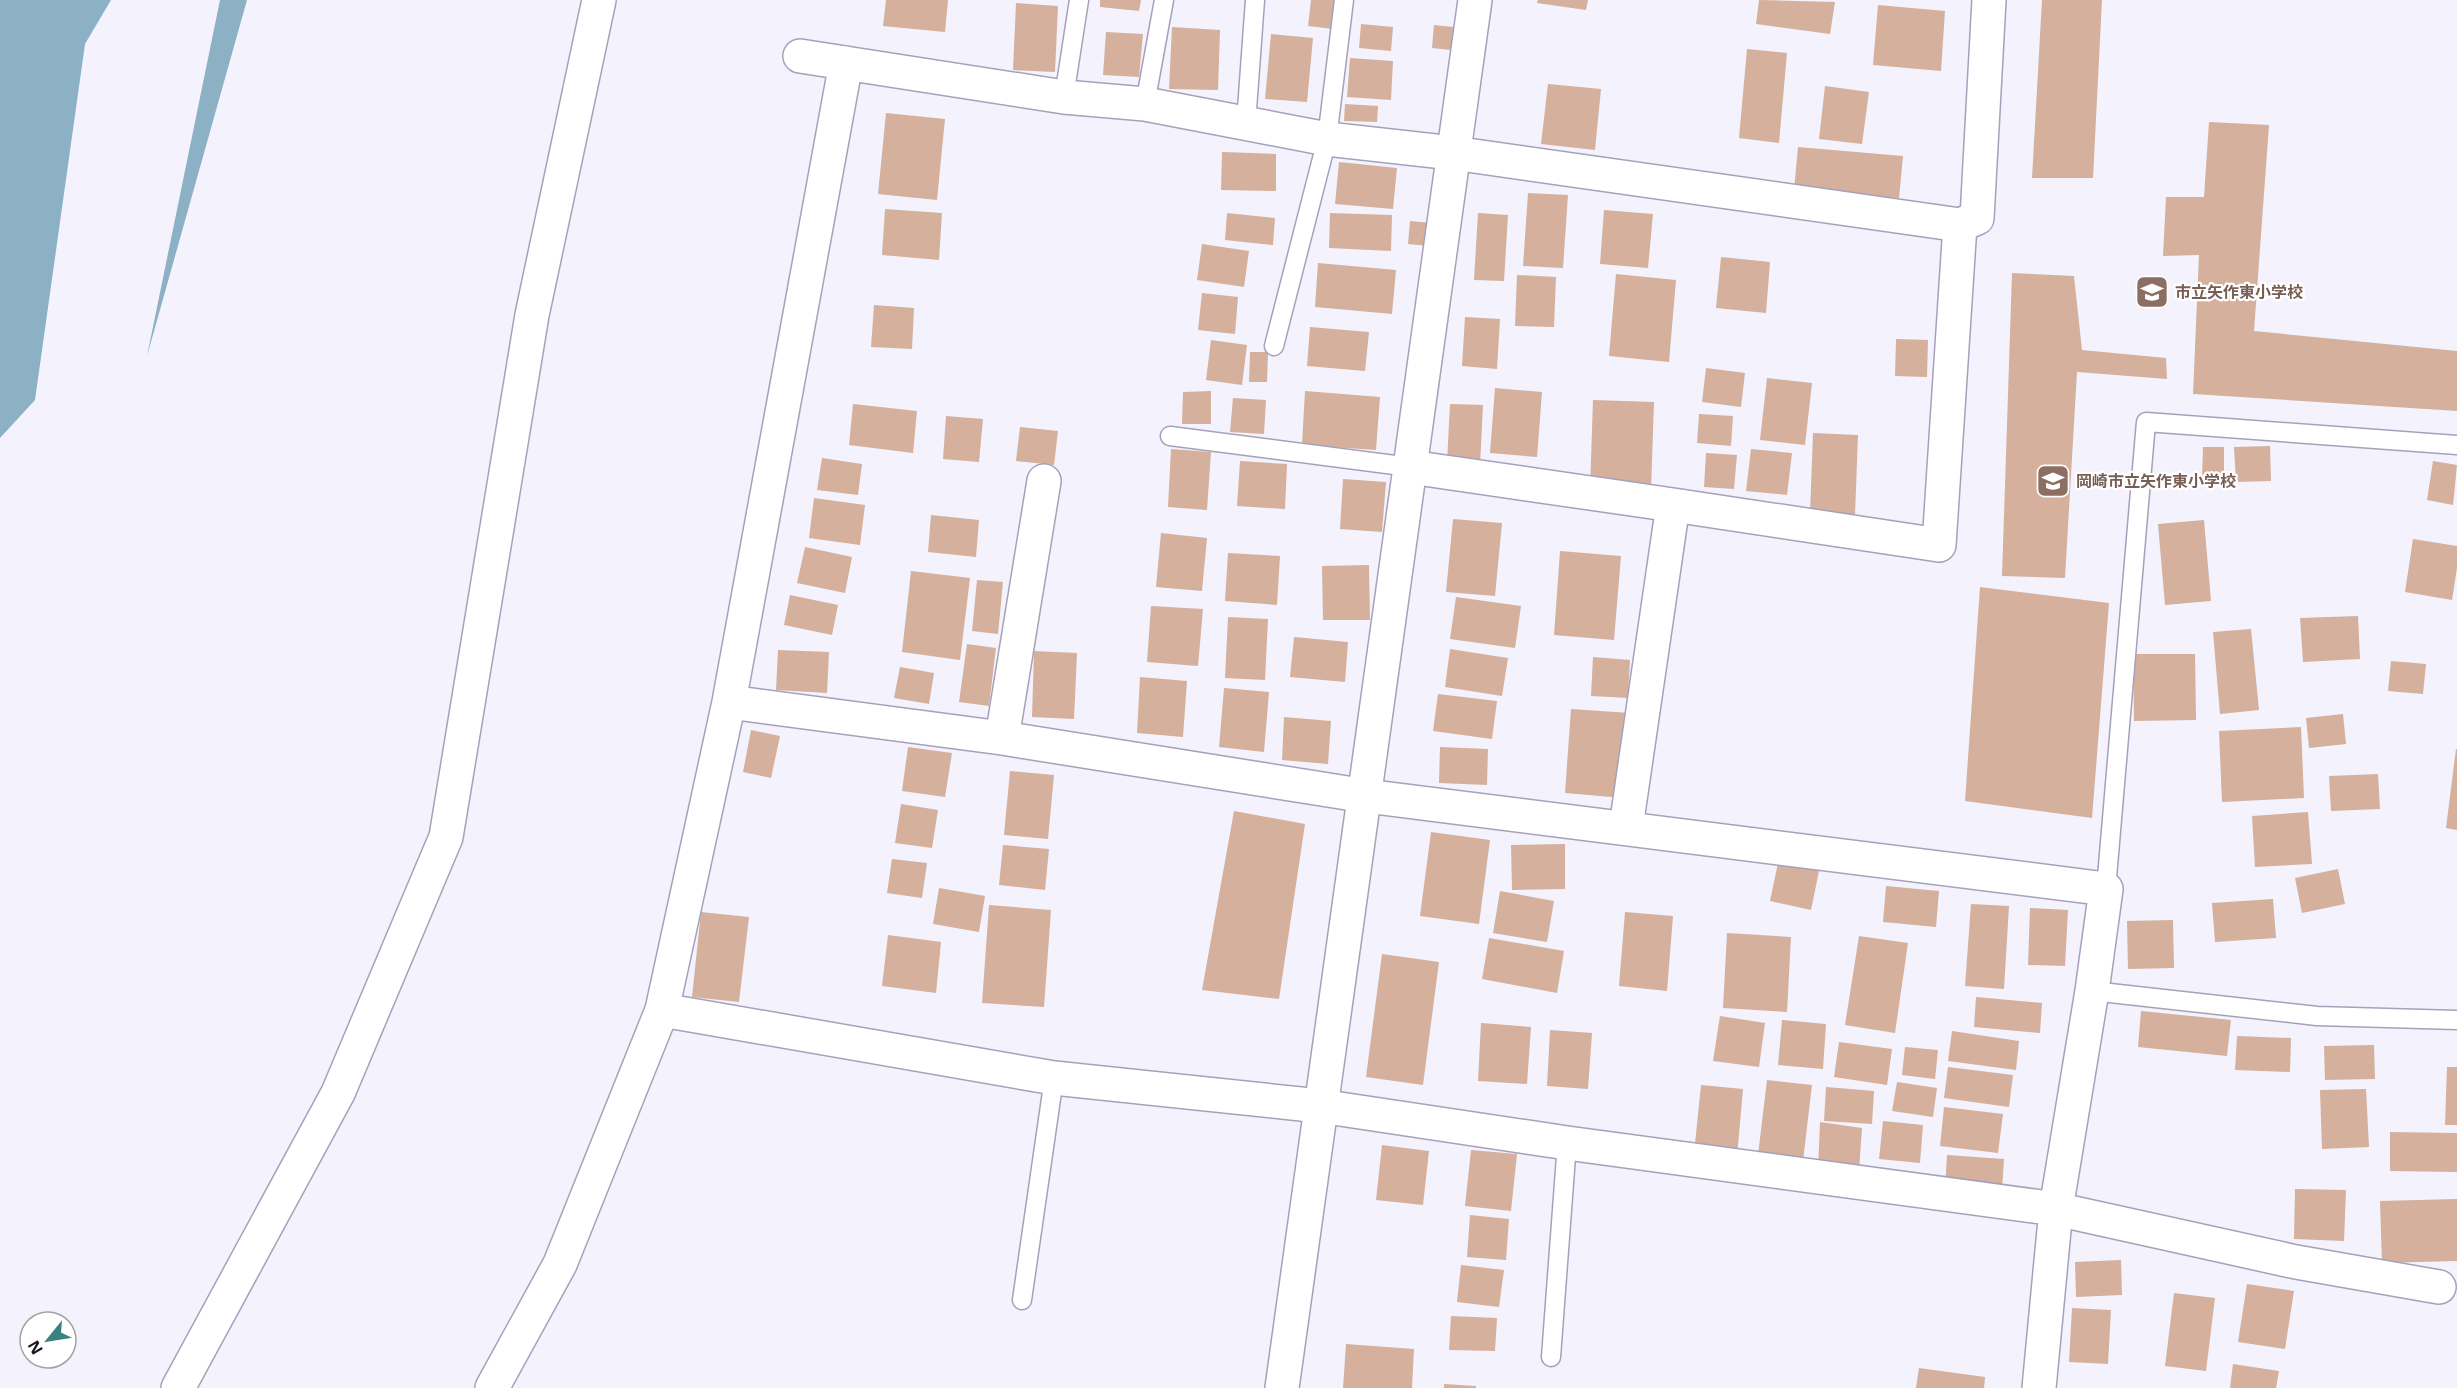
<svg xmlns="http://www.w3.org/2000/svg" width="2457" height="1388" font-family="'Open Sans','Noto Sans JP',sans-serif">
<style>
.water{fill:#8cb1c5}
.building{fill:#d4b09d}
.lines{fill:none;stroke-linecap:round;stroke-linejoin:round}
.service-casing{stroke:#a5a1bb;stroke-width:21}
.minor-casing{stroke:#a5a1bb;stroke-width:36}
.tertiary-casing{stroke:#a5a1bb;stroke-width:36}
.service{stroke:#fff;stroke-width:18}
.minor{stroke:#fff;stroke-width:33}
.tertiary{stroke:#fff;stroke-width:33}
.labels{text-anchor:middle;stroke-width:4.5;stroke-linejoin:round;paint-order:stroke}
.education-label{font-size:16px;font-weight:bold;fill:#785e54;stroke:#fff;text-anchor:start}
</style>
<rect width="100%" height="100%" fill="#f4f2fd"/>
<path class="water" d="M 0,0 L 111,0 L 85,44 L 35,400 L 0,438 Z
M 220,0 L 247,0 L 147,356 Z"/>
<path class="building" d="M 886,0 L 948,0 L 945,32 L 883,26 Z
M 1100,0 L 1141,0 L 1139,11 L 1100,7 Z
M 1311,0 L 1336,0 L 1333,29 L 1308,26 Z
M 1538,0 L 1588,0 L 1586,10 L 1537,3 Z
M 1759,0 L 1835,2 L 1830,34 L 1756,24 Z
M 2042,0 L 2102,0 L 2093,178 L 2032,178 Z
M 1016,3 L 1058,6 L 1055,72 L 1013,70 Z
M 1878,5 L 1945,11 L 1941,71 L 1873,65 Z
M 1361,24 L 1393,27 L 1391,51 L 1359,48 Z
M 1434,25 L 1464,28 L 1461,51 L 1432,48 Z
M 1172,27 L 1220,30 L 1218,90 L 1169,89 Z
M 1106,32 L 1143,34 L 1139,77 L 1103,75 Z
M 1271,34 L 1313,38 L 1307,102 L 1265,99 Z
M 1747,49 L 1787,53 L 1779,143 L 1739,138 Z
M 1350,58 L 1393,61 L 1391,100 L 1347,97 Z
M 1548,84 L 1601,89 L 1595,150 L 1541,144 Z
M 1825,86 L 1869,92 L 1862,144 L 1819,139 Z
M 1345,104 L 1378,106 L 1377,122 L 1344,121 Z
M 886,113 L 945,119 L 937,200 L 878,194 Z
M 2209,122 L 2269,125 L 2254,331 L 2457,351 L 2457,411 L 2193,394 L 2199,255 L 2163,256 L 2166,197 L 2204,197 Z
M 1798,147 L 1903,156 L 1899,198 L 1794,190 Z
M 1222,152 L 1276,154 L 1276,191 L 1221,190 Z
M 1339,162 L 1397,168 L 1393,209 L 1335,204 Z
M 1528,193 L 1568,195 L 1563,268 L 1523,266 Z
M 885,209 L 942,213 L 939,260 L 882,255 Z
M 1604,210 L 1653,214 L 1648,268 L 1600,264 Z
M 1227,213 L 1275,218 L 1273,245 L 1225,240 Z
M 1330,213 L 1392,215 L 1391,251 L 1329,248 Z
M 1478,213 L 1508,215 L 1504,281 L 1474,280 Z
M 1410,221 L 1442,224 L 1440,247 L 1408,244 Z
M 1202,244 L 1249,251 L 1244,287 L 1197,280 Z
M 1721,257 L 1770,262 L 1766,313 L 1716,308 Z
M 1318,263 L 1396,270 L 1392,314 L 1315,307 Z
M 2012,273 L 2074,276 L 2082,350 L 2166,358 L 2167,379 L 2077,372 L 2065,578 L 2002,576 Z
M 1616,274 L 1676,280 L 1669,362 L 1609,356 Z
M 1517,275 L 1556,277 L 1554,327 L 1515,326 Z
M 1202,293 L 1238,297 L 1235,334 L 1198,330 Z
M 874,305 L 914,308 L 912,349 L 871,347 Z
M 1465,317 L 1500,319 L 1497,369 L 1462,366 Z
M 1310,327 L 1369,332 L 1365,371 L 1307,366 Z
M 1896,339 L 1928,340 L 1927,377 L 1895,376 Z
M 1211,340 L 1247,345 L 1242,385 L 1206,380 Z
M 1250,352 L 1268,352 L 1267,382 L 1249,382 Z
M 1706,368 L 1745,373 L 1741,407 L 1702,402 Z
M 1767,378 L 1812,383 L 1805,445 L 1760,440 Z
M 1495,388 L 1542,392 L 1537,457 L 1490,453 Z
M 1211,391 L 1211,424 L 1182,424 L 1183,392 Z
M 1305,391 L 1380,397 L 1376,450 L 1302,445 Z
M 1233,398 L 1266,400 L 1264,434 L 1230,432 Z
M 1593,400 L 1654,402 L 1651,491 L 1590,489 Z
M 853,404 L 917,411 L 913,453 L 849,445 Z
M 1450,404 L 1483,405 L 1480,465 L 1447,463 Z
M 1699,414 L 1733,416 L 1731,446 L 1697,443 Z
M 946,416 L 983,419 L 979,462 L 943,459 Z
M 1020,427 L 1058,431 L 1054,465 L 1016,461 Z
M 1813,433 L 1858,435 L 1855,515 L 1810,514 Z
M 2270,446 L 2271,481 L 2236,482 L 2234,447 Z
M 2203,447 L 2224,447 L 2224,479 L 2202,478 Z
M 1171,449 L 1211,452 L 1207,510 L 1168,507 Z
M 1751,449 L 1792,453 L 1787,495 L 1746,491 Z
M 1706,453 L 1737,455 L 1734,489 L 1704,487 Z
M 822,458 L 862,464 L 858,495 L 817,490 Z
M 1240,461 L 1287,464 L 1285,509 L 1237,506 Z
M 2433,461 L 2457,465 L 2453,505 L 2427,500 Z
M 1343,479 L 1386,482 L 1382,532 L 1340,529 Z
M 814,498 L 865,505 L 860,545 L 809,538 Z
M 931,515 L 979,520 L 976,557 L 928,552 Z
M 1453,519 L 1502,523 L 1495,596 L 1446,592 Z
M 2204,520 L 2211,601 L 2165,605 L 2158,524 Z
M 1161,533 L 1207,538 L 1202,591 L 1156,587 Z
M 2413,539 L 2457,546 L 2457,568 L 2452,600 L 2405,592 Z
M 805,547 L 852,557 L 845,593 L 797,583 Z
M 1560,551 L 1621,556 L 1614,640 L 1554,635 Z
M 1228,553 L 1280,556 L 1277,605 L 1225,601 Z
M 1369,565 L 1370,620 L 1323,620 L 1322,566 Z
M 911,571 L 970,578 L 960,660 L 902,652 Z
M 977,580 L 1003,582 L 998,634 L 972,631 Z
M 1980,587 L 2109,603 L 2092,818 L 1965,801 Z
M 790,595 L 838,605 L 832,635 L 784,625 Z
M 1456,597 L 1521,606 L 1515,648 L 1450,639 Z
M 1151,606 L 1203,609 L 1198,666 L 1147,662 Z
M 2358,616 L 2360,659 L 2303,662 L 2300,618 Z
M 1228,617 L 1268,619 L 1265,680 L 1225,678 Z
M 2251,629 L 2259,710 L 2220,714 L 2213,632 Z
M 1294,637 L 1348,642 L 1345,682 L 1290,677 Z
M 967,644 L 996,648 L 989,706 L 959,702 Z
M 1450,649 L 1508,658 L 1502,696 L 1445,687 Z
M 778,650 L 829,652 L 827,693 L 776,690 Z
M 1034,651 L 1077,653 L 1074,719 L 1032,717 Z
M 2133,654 L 2195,654 L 2196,720 L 2134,721 Z
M 1593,657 L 1630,660 L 1628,698 L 1591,696 Z
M 2391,661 L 2426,664 L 2423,694 L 2388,691 Z
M 900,667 L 934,673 L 929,704 L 894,698 Z
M 1140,677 L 1187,681 L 1183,737 L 1137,733 Z
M 1224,688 L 1269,692 L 1264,752 L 1219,747 Z
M 1438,694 L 1497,701 L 1492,739 L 1433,731 Z
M 1571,709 L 1630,713 L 1623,798 L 1565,793 Z
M 2343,714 L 2346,744 L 2309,748 L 2306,718 Z
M 1284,717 L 1331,721 L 1328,764 L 1282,760 Z
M 2301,727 L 2304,798 L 2222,802 L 2219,731 Z
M 751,730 L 780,736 L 771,778 L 743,772 Z
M 908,747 L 952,753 L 945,797 L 902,791 Z
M 1440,747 L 1488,749 L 1487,785 L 1439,783 Z
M 2456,749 L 2457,749 L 2457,830 L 2446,828 Z
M 1010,771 L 1054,775 L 1048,839 L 1004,835 Z
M 2378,774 L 2380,809 L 2331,811 L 2329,776 Z
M 901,804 L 938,810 L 932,848 L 895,843 Z
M 1234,811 L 1305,824 L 1279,999 L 1202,990 Z
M 2308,812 L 2312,864 L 2255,867 L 2252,816 Z
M 1431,832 L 1490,840 L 1479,924 L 1420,916 Z
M 1565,844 L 1565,889 L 1512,890 L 1511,845 Z
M 1003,845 L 1049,849 L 1045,890 L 999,885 Z
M 892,859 L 927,863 L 922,898 L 887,893 Z
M 1778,863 L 1819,871 L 1811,910 L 1770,901 Z
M 2338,869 L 2345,904 L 2302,913 L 2295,878 Z
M 1886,886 L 1939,891 L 1936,927 L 1883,922 Z
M 939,888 L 985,896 L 979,932 L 933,924 Z
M 1500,891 L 1554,901 L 1547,942 L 1493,933 Z
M 2273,899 L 2276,938 L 2215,942 L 2212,903 Z
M 1971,904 L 2009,906 L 2004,989 L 1965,986 Z
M 989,905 L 1051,910 L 1044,1007 L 982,1003 Z
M 2030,908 L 2068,910 L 2065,966 L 2028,965 Z
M 701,912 L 749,917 L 739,1002 L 692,997 Z
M 1625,912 L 1673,916 L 1667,991 L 1619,986 Z
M 2173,920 L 2174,968 L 2128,969 L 2127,921 Z
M 1727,933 L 1791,937 L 1787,1012 L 1723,1008 Z
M 888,935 L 941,942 L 936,993 L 882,986 Z
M 1859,936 L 1908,943 L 1895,1033 L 1845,1025 Z
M 1489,938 L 1564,951 L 1557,993 L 1482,979 Z
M 1382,954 L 1439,962 L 1423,1085 L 1366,1077 Z
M 1976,997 L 2042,1003 L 2040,1033 L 1974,1027 Z
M 2141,1011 L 2231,1020 L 2227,1056 L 2138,1047 Z
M 1720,1016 L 1765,1023 L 1759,1067 L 1713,1061 Z
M 1782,1020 L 1826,1024 L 1823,1069 L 1778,1065 Z
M 1481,1023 L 1531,1027 L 1527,1084 L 1478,1081 Z
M 1550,1030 L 1592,1033 L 1588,1089 L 1547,1086 Z
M 1952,1031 L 2019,1041 L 2016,1070 L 1948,1061 Z
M 2237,1036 L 2291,1038 L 2290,1072 L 2235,1070 Z
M 1839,1042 L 1892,1049 L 1887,1085 L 1834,1077 Z
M 2374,1045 L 2375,1079 L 2325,1080 L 2324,1046 Z
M 1905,1047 L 1938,1050 L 1935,1079 L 1902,1075 Z
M 1948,1067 L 2013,1075 L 2009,1107 L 1944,1098 Z
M 2447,1067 L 2457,1067 L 2457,1125 L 2445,1125 Z
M 1767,1080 L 1812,1085 L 1803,1161 L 1758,1155 Z
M 1897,1082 L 1937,1088 L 1933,1117 L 1892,1111 Z
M 1701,1085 L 1743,1089 L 1737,1157 L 1694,1153 Z
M 1826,1087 L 1874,1091 L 1872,1124 L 1824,1121 Z
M 2366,1089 L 2369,1147 L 2322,1149 L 2320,1090 Z
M 1944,1107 L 2003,1114 L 1998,1153 L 1940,1146 Z
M 1883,1121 L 1923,1125 L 1920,1163 L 1879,1159 Z
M 1820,1122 L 1862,1128 L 1859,1171 L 1818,1169 Z
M 2390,1132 L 2457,1133 L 2457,1172 L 2390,1171 Z
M 1382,1145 L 1429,1151 L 1423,1205 L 1376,1200 Z
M 1471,1150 L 1517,1154 L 1511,1211 L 1465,1206 Z
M 1947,1155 L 2004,1159 L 2002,1191 L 1945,1187 Z
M 2295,1189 L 2346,1190 L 2344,1241 L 2294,1239 Z
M 2457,1199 L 2457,1261 L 2382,1263 L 2380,1201 Z
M 1470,1215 L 1509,1219 L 1506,1260 L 1467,1257 Z
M 2121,1260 L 2122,1295 L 2076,1297 L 2075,1262 Z
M 1461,1265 L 1504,1270 L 1499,1307 L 1457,1302 Z
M 2247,1284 L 2294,1291 L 2285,1349 L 2238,1342 Z
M 2174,1293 L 2215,1298 L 2206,1371 L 2165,1366 Z
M 2072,1308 L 2111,1310 L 2108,1364 L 2069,1362 Z
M 1451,1316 L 1497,1318 L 1495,1351 L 1449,1350 Z
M 1346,1344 L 1414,1349 L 1412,1388 L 1343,1388 Z
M 2233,1364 L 2279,1371 L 2276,1388 L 2230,1388 Z
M 1919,1368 L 1985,1377 L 1984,1388 L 1916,1388 Z
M 1444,1384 L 1476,1386 L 1476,1388 L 1444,1388 Z"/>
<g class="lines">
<g class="service-casing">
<path id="service" d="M 1064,97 L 1079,0
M 1145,104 L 1164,0
M 1246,123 L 1255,0
M 1274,346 L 1327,139 L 1344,0
M 1170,436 L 1410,467
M 2106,889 L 2146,422 L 2457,445
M 2092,991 L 2317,1016 L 2457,1020
M 1022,1300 L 1054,1078
M 1551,1357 L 1567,1143"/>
</g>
<g class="minor-casing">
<path id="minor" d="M 800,56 L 1064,97 L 1145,104 L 1327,139 L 1453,153 L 1960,225 L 1977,218 L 1989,0
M 1410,467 L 1673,505
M 729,702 L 1002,738 L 1366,796 L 2106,889 L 2092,991 L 2056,1209 L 2039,1388
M 1002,738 L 1044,481
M 1626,827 L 1673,505 L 1939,545 L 1960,225
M 662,1010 L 1054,1078 L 1320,1106 L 1567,1143 L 2056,1209 L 2296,1262 L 2439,1287
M 178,1388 L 338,1093 L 446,837 L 532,315 L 599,0
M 492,1388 L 560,1264 L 662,1010 L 729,702 L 846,63"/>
</g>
<g class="tertiary-casing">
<path id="tertiary" d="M 1282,1388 L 1475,0"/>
</g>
<use href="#service" class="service"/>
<use href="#minor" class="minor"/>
<use href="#tertiary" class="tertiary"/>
</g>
<defs>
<g id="school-square" transform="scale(1.725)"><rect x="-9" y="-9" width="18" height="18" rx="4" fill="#8d6e63" stroke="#fff"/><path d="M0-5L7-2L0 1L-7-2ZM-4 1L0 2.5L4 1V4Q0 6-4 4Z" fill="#fff"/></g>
</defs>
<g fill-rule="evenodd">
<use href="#school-square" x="2152" y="292"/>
<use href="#school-square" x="2053" y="481"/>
</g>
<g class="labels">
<g class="education-label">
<text x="2175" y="298">市立矢作東小学校</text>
<text x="2076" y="487">岡崎市立矢作東小学校</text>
</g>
</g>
<g transform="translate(48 1340) rotate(240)"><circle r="28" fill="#ffffff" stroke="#a2a1a5" stroke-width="1.5"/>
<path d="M0-4.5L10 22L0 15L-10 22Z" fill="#3a8281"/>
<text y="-9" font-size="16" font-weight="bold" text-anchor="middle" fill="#16141d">N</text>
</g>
</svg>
